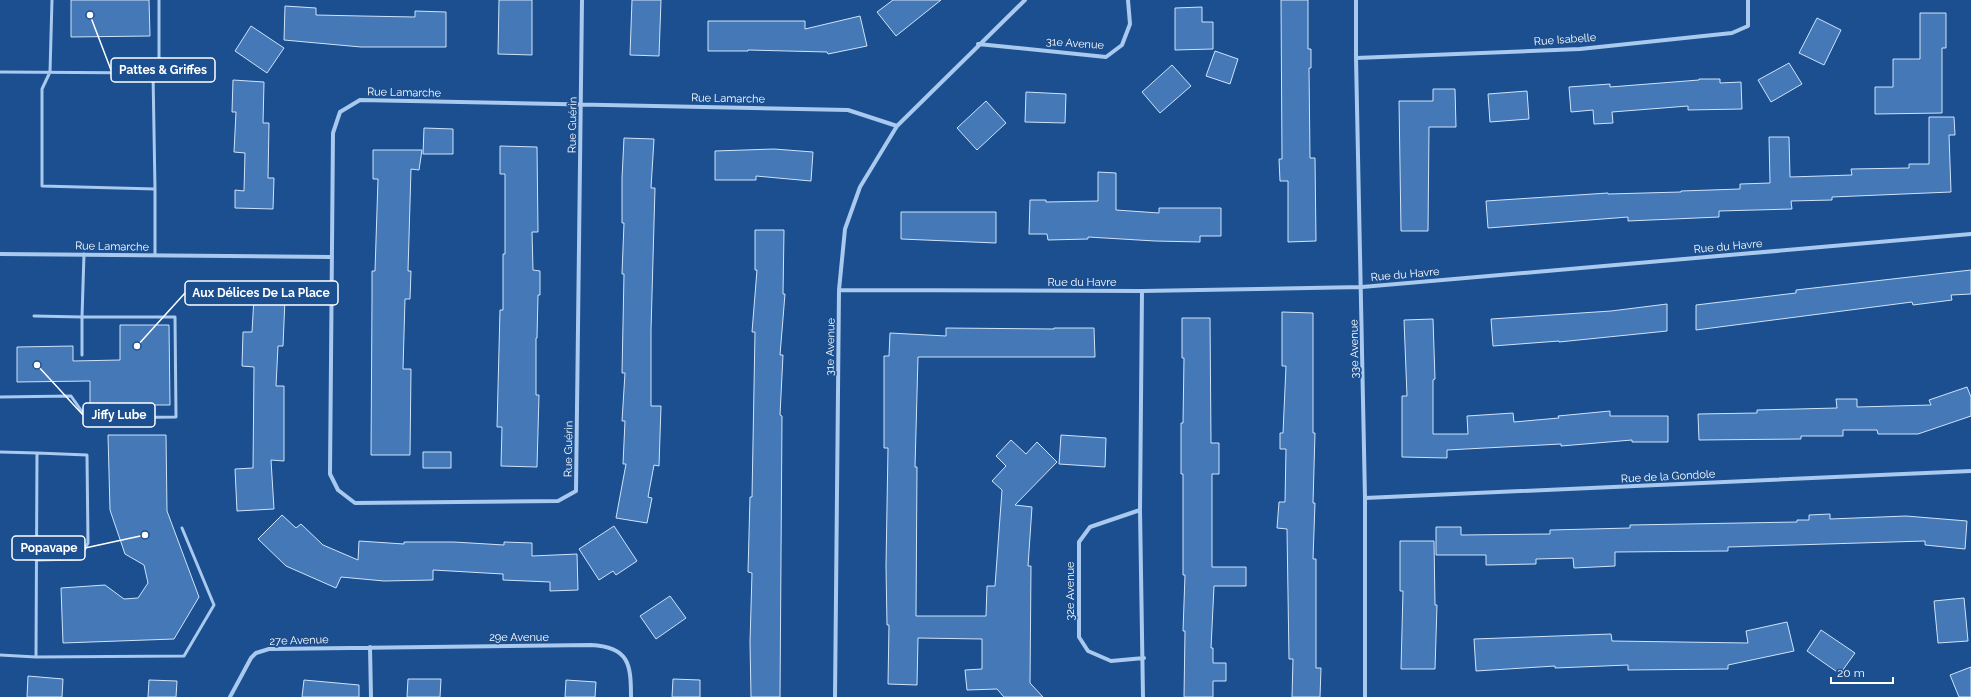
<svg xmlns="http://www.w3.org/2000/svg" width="1971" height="697" font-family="Raleway,sans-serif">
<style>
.building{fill:#4478b7;stroke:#cfe3fa}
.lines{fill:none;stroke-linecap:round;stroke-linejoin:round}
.lane{stroke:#a9c9ee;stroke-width:3}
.street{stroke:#a9c9ee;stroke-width:4}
.labels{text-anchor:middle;stroke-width:3.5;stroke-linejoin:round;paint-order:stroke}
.street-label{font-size:11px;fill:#fff;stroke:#1b4f8f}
.leader{fill:none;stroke:#fff;stroke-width:1.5}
.callout-dot{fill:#fff;stroke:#1b4f8f;stroke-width:1.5}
.callout{fill:#1b4f8f;stroke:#fff;stroke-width:1.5}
.callout-label{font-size:12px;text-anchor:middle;font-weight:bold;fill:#fff}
</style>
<rect width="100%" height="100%" fill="#1b4f8f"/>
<path class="building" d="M 71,0 L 149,0 L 150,36 L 71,37 Z
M 499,0 L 532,0 L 532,55 L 498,54 Z
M 632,0 L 661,0 L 659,56 L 630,55 Z
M 893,0 L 941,0 L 896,36 L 877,12 Z
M 1281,0 L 1308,0 L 1308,49 L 1311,49 L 1311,68 L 1309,68 L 1310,158 L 1315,158 L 1316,241 L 1288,242 L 1288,181 L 1280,181 L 1279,159 L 1282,159 Z
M 285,6 L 316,8 L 316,15 L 361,16 L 415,17 L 415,11 L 446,12 L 446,47 L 361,47 L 284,40 Z
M 1202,7 L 1202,22 L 1213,22 L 1213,49 L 1175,50 L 1175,8 Z
M 1920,13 L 1946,13 L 1946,48 L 1942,48 L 1942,113 L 1875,114 L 1875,87 L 1893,87 L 1893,59 L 1920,59 Z
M 860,16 L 867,46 L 828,54 L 827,52 L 748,50 L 748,51 L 708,51 L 708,21 L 805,21 L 805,29 Z
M 1817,18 L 1841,30 L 1824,65 L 1799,53 Z
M 251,26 L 284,48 L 267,73 L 235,51 Z
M 1215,51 L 1238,59 L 1230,84 L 1206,76 Z
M 1789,63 L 1802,84 L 1771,102 L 1758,80 Z
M 1172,65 L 1191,86 L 1160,113 L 1142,92 Z
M 1699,79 L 1720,79 L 1720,83 L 1741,82 L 1742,109 L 1688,110 L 1688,106 L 1612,112 L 1613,123 L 1594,124 L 1593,110 L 1571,112 L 1569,87 L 1610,84 L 1610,87 L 1699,80 Z
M 233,80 L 264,82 L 263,123 L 269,123 L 268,178 L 274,178 L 273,209 L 235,208 L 235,190 L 244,191 L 245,153 L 234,152 L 236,112 L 232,112 Z
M 1433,89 L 1455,89 L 1456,127 L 1429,127 L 1428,231 L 1401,231 L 1399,101 L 1433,101 Z
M 1527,91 L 1529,119 L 1490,122 L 1488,94 Z
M 1026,92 L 1066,94 L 1065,123 L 1025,122 Z
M 986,101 L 1006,123 L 977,150 L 957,128 Z
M 1929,117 L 1954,117 L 1955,135 L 1949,135 L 1951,192 L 1832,197 L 1832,200 L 1791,201 L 1792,209 L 1719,211 L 1719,217 L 1628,221 L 1628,217 L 1488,228 L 1486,201 L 1608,193 L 1608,194 L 1681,192 L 1681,191 L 1740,189 L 1740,184 L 1770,183 L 1769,137 L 1789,137 L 1790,177 L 1852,175 L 1851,169 L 1909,168 L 1909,164 L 1929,164 Z
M 424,128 L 453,129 L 453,154 L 423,154 Z
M 624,138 L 654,139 L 651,188 L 655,188 L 651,330 L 651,406 L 661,406 L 659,466 L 654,465 L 648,497 L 652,498 L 647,523 L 616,518 L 626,464 L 623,464 L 625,421 L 622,421 L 625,373 L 622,373 L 624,274 L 622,274 L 624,223 L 622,223 L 622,178 Z
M 500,146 L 537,147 L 538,232 L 532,232 L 533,270 L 540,271 L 540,295 L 538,295 L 537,338 L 536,338 L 536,395 L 539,395 L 537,467 L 501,466 L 502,427 L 497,427 L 500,310 L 503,310 L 503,254 L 505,254 L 505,174 L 500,174 Z
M 774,149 L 813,152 L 811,181 L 756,176 L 756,180 L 715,180 L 715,151 Z
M 373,150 L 422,150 L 419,170 L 411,169 L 408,271 L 411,271 L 410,299 L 405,299 L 403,369 L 411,369 L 410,455 L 371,455 L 372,299 L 372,271 L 375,271 L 378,179 L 373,179 Z
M 1098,172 L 1116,173 L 1116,210 L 1159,213 L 1159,208 L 1221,208 L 1221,236 L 1200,236 L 1200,242 L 1155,241 L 1088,237 L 1088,239 L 1048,240 L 1047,234 L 1029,234 L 1030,200 L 1046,200 L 1046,202 L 1098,201 Z
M 901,212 L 996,212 L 996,243 L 901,239 Z
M 755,230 L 784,230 L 783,294 L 785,294 L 780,355 L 783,355 L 780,415 L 782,416 L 780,697 L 751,697 L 750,642 L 752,573 L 748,572 L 750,497 L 752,497 L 755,332 L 752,332 L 757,270 L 755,270 Z
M 1971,270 L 1971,294 L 1951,295 L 1952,300 L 1913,305 L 1912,302 L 1696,330 L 1696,305 L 1796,293 L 1796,290 Z
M 254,297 L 285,299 L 283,346 L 278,346 L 276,386 L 284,386 L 284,461 L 271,460 L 274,509 L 237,511 L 235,469 L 253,468 L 254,367 L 242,366 L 243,332 L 252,332 Z
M 1667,304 L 1667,331 L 1559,342 L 1559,341 L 1493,346 L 1491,319 L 1611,311 Z
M 1282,312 L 1313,313 L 1313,433 L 1315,433 L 1313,503 L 1315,503 L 1313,559 L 1316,559 L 1316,668 L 1321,668 L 1320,697 L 1292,697 L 1293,659 L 1289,659 L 1287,529 L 1277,528 L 1279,502 L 1285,502 L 1286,449 L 1280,449 L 1280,433 L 1283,433 L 1286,366 L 1282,366 Z
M 1182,318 L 1210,318 L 1211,443 L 1219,443 L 1219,474 L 1212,474 L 1212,567 L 1246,567 L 1246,586 L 1214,586 L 1211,648 L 1213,648 L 1213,663 L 1226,663 L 1226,681 L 1213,681 L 1213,697 L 1184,697 L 1185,631 L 1183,631 L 1185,575 L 1183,575 L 1183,474 L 1181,474 L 1181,423 L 1183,423 L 1184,358 L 1182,358 Z
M 1433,319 L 1435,379 L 1433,380 L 1433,434 L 1468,434 L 1467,416 L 1513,413 L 1514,422 L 1559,418 L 1558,416 L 1610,411 L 1610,416 L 1668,416 L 1668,442 L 1632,442 L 1632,440 L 1561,446 L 1561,444 L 1447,450 L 1447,458 L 1402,457 L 1402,396 L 1407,396 L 1404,320 Z
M 120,325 L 169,325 L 170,405 L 90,405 L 90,381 L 17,382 L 17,347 L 73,346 L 73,361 L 120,360 Z
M 946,328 L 1054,329 L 1054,328 L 1094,328 L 1095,357 L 918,357 L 915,467 L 917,467 L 916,616 L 986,616 L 987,586 L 995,586 L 1002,490 L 992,481 L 1006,466 L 996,456 L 1011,440 L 1026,454 L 1037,442 L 1057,462 L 1015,505 L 1032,507 L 1028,566 L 1031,566 L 1030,683 L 1043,697 L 1004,697 L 997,689 L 967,690 L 965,670 L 982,669 L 982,639 L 918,638 L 917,685 L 888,684 L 889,625 L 887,625 L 886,566 L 888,448 L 884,448 L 884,356 L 889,356 L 890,333 L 946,336 Z
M 1967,387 L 1971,397 L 1971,416 L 1918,434 L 1878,434 L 1877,430 L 1843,430 L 1843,436 L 1801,436 L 1801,439 L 1699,440 L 1698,414 L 1757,413 L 1757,410 L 1837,408 L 1836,399 L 1857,399 L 1857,407 L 1931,405 L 1929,400 Z
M 108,435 L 166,435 L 167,511 L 199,597 L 174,639 L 63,643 L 61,588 L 105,585 L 124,599 L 138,598 L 148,583 L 144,565 L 125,554 L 110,510 Z
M 1061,435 L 1106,438 L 1105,467 L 1059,464 Z
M 423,452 L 451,452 L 451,468 L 423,468 Z
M 1830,514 L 1830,519 L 1906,516 L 1967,521 L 1965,549 L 1925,545 L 1925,541 L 1728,547 L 1728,551 L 1615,552 L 1615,566 L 1574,568 L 1573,558 L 1536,559 L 1536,564 L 1486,565 L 1486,555 L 1436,555 L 1436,527 L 1461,527 L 1461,535 L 1550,534 L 1550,530 L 1630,528 L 1630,525 L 1797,522 L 1797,520 L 1809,520 L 1809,515 Z
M 282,515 L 296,528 L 301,524 L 323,545 L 358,560 L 359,541 L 404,544 L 404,542 L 454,542 L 504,545 L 504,542 L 532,543 L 532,556 L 577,554 L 578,590 L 550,591 L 550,582 L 503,580 L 503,574 L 433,570 L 433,580 L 384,581 L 341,577 L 336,588 L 286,566 L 258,539 Z
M 614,526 L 637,561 L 616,575 L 613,571 L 599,580 L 579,549 Z
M 1400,541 L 1434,541 L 1435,605 L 1437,605 L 1435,669 L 1401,669 L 1403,591 L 1400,591 Z
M 670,596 L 686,618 L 656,639 L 640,616 Z
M 1964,598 L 1968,641 L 1938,643 L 1934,601 Z
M 1787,622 L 1794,651 L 1728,665 L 1728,669 L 1628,670 L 1628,665 L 1555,668 L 1555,666 L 1476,671 L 1474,639 L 1611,634 L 1612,641 L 1748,643 L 1746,631 Z
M 1821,630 L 1855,653 L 1840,674 L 1807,651 Z
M 1971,667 L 1971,697 L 1959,697 L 1950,675 Z
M 28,676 L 63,679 L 62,697 L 27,697 Z
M 408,679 L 441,679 L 440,697 L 407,697 Z
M 673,679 L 700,680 L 700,697 L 672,697 Z
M 149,680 L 177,681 L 176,697 L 148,697 Z
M 304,680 L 359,685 L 359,697 L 302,697 Z
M 566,680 L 596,682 L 595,697 L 565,697 Z"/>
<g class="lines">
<path class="lane" d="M 52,0 L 50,72 L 42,89 L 42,186 L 155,189 L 155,255
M 0,72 L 153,73
M 155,189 L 153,73 L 159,60 L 159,0
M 34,316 L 82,317 L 82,355
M 0,397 L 71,396 L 83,413 L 97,418 L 176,417 L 175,317 L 82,317 L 84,254
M 0,452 L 37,453 L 36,657 L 0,655
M 36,560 L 79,559 L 88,543 L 87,455 L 37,453
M 36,657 L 184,656 L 214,605 L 182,528"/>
<path class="street" d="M 582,0 L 576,491 L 558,501 L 355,503 L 338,490 L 330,474 L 333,133 L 340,112 L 360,100 L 848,110 L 897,126
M 1356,0 L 1356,58 L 1365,498 L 1365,697
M 978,44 L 1106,57 L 1122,45 L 1130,24 L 1128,0
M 1356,58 L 1580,49 L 1732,33 L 1748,26 L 1748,0
M 0,254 L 331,257
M 839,290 L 1142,291 L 1362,287 L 1971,234
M 1142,291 L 1140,510 L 1143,697
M 1365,498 L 1971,471
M 1140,510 L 1090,527 L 1079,542 L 1079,637 L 1088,651 L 1111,661 L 1144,658
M 370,647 L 371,697
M 230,697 L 251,658 L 256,653 L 269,649 L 591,645 C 629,647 631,664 631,697
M 835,697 L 839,290 L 845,229 L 860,187 L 897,126 L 1025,0"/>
</g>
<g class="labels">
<g class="street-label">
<text transform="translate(1565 39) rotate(-4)" y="4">Rue Isabelle</text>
<text transform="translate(1075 43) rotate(4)" y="4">31e Avenue</text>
<text transform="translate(404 92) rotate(1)" y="4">Rue Lamarche</text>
<text transform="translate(728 98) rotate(1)" y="4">Rue Lamarche</text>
<text transform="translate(572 125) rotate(-89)" y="4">Rue Guérin</text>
<text transform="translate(112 246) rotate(1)" y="4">Rue Lamarche</text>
<text transform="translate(1728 246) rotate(-5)" y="4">Rue du Havre</text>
<text transform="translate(1405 274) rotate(-5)" y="4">Rue du Havre</text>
<text x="1082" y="286">Rue du Havre</text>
<text transform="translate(830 347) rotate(-89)" y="4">31e Avenue</text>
<text transform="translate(1354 349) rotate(-91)" y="4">33e Avenue</text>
<text transform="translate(568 449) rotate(-89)" y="4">Rue Guérin</text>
<text transform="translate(1668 476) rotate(-3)" y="4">Rue de la Gondole</text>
<text transform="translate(1070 591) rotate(-90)" y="4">32e Avenue</text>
<text x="519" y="641">29e Avenue</text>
<text transform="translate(299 640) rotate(-2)" y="4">27e Avenue</text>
</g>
</g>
<path class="leader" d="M90 15L111 70M137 346L185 293M37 365L83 415M145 535L85 548"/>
<g class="callout-dot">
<circle cx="90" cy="15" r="4"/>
<circle cx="137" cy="346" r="4"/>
<circle cx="37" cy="365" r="4"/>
<circle cx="145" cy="535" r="4"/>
</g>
<g class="callout">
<rect x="111" y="58" width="104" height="24" rx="4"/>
<rect x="185" y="281" width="153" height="24" rx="4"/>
<rect x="83" y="403" width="72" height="24" rx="4"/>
<rect x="12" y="536" width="73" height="24" rx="4"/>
</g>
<g class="callout-label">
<text x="163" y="74">Pattes &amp; Griffes</text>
<text x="261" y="297">Aux Délices De La Place</text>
<text x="119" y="419">Jiffy Lube</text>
<text x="49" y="552">Popavape</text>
</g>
<path d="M1831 677v6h62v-6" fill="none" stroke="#ffffff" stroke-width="2"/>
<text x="1837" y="677" font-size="12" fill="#ffffff" stroke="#1b4f8f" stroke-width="3" paint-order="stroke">20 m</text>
</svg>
